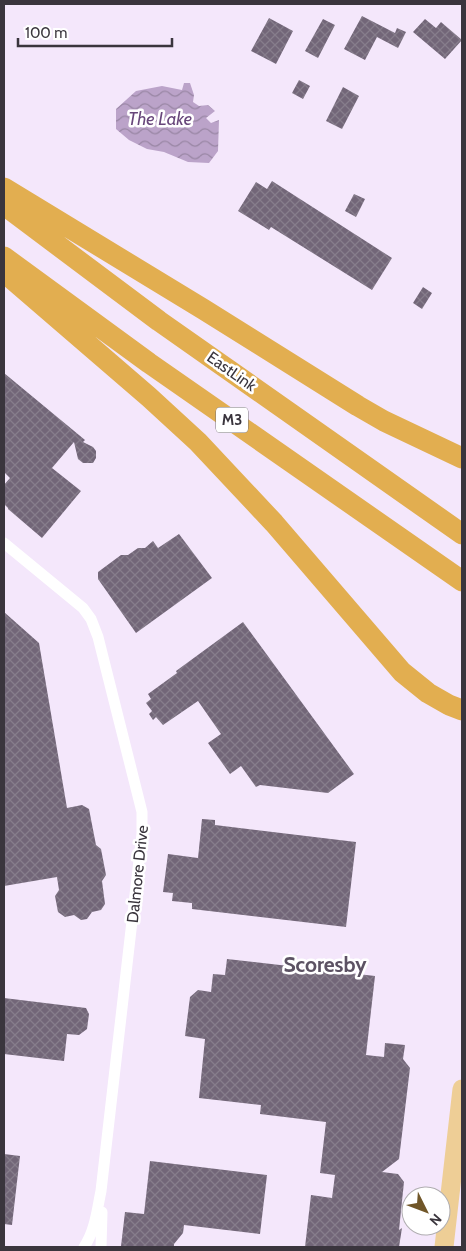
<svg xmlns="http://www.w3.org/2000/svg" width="466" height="1251" font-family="Cabin,sans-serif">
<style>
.water{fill:url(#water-waves)}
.building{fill:url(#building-cross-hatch)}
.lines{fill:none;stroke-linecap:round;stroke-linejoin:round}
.minor{stroke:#fff;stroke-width:11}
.primary{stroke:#eece96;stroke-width:19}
.motorway{stroke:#e2ae50;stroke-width:21}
.labels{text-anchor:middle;stroke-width:5;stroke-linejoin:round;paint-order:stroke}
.shield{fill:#fff;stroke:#757277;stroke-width:1}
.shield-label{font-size:15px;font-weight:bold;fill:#3a353d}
.street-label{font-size:16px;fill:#3a353d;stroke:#fff}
.water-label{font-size:18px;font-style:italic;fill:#68477b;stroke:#fff}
.district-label{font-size:21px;font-weight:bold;fill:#5c5263;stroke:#fff}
</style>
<defs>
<pattern id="water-waves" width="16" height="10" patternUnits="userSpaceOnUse" patternTransform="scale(1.25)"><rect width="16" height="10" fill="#bba3c9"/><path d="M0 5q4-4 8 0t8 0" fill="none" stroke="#9986a4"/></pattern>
<pattern id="building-cross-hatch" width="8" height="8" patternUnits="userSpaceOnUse" patternTransform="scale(1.25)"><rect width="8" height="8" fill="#726678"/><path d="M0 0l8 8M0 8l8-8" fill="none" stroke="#867d8b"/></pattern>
</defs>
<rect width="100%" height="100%" fill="#f4e7fb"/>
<path class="water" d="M 184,83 L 190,83 L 194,95 L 193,102 L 199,106 L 208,105 L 215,111 L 206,118 L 211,123 L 219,120 L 218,151 L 209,163 L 188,162 L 164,152 L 147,149 L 129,140 L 116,129 L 116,109 L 136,91 L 162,86 L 182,90 Z"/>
<path class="building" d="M 362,16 L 395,33 L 397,28 L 406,32 L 398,48 L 377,37 L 365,60 L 344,49 Z
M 269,18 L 293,31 L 276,64 L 251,51 Z
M 323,19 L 335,25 L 318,58 L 305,51 Z
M 425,19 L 436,28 L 441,22 L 462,40 L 445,59 L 413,32 Z
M 299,80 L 310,86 L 303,99 L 292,93 Z
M 343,87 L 359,96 L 342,129 L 326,121 Z
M 272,181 L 392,258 L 372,290 L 271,227 L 269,230 L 238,211 L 256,182 L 267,189 Z
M 354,194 L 365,199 L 356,217 L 345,211 Z
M 423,287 L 432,293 L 422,309 L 413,303 Z
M 4,373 L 85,440 L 83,442 L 93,447 L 96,451 L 96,458 L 93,463 L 83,463 L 78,459 L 74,442 L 52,468 L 81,491 L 42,538 L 8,509 L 8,508 L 4,504 L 4,485 L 10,478 L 4,472 Z
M 179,534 L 212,578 L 136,633 L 98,579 L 98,572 L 121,555 L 128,555 L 138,548 L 145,548 L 153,541 L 158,548 Z
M 4,612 L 39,643 L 67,808 L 82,805 L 89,809 L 96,845 L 101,849 L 106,875 L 102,881 L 105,904 L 101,910 L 92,912 L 87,919 L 81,920 L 74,915 L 65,917 L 58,912 L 55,896 L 59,890 L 57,877 L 4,886 Z
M 243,622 L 354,774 L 328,793 L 260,785 L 256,787 L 241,766 L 230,774 L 208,743 L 221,734 L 198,701 L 163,725 L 156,717 L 153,720 L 149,714 L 152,711 L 146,703 L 151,699 L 148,694 L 177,673 L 176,671 Z
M 202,819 L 215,820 L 215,825 L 356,842 L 346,927 L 192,909 L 192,903 L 172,901 L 173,893 L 163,892 L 168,854 L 198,858 Z
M 227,959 L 375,976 L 366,1055 L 384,1057 L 385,1043 L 405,1045 L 403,1059 L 410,1068 L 399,1159 L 382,1172 L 398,1174 L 404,1182 L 399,1230 L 402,1228 L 399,1247 L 305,1247 L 311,1195 L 332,1198 L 335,1175 L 320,1173 L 326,1122 L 260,1114 L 261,1105 L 199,1098 L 205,1039 L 185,1036 L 190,997 L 198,990 L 211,992 L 213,974 L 225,975 Z
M 4,998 L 86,1008 L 89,1014 L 87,1029 L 79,1035 L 67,1034 L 64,1061 L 4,1054 Z
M 4,1154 L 20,1156 L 12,1225 L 4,1224 Z
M 150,1161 L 267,1175 L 260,1234 L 184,1225 L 183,1233 L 174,1244 L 174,1247 L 121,1246 L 125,1212 L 144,1214 Z"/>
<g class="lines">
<path class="minor" d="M 4,543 L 83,608 L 91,619 L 98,637 L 142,812 L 142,834 L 101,1191 C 97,1210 95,1231 84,1247
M 101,1247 L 102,1212"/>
<path class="primary" d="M 444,1247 L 462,1089"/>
<path class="motorway" d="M 4,188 L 203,309 L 358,406 L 384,421 L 462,458
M 4,205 L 159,321 L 462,534
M 4,257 L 149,363 L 462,581
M 4,272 L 149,397 L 198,442 L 274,523 L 402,672 L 428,693 L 449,705 L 462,710"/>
</g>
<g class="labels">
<rect class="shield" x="216" y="407.5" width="32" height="25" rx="4"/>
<g class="shield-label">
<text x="232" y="425">M3</text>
</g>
<g class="street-label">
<text transform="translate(232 371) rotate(35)" y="6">EastLink</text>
<text transform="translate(137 874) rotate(-84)" y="6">Dalmore Drive</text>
</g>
<g class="water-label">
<text x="160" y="125">The Lake</text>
</g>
<g class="district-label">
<text x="325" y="972">Scoresby</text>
</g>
</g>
<rect width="466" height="1251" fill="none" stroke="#3a353d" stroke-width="10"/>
<g transform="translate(426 1211) rotate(132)"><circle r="24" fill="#ffffff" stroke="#b0aeb1"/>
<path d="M0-4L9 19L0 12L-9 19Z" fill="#705628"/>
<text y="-8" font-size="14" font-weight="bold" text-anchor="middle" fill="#3a353d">N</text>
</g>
<path d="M18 38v8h154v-8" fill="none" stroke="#3a353d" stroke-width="2.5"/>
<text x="25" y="38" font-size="15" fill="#3a353d" stroke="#ffffff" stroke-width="4" paint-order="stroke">100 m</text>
</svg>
